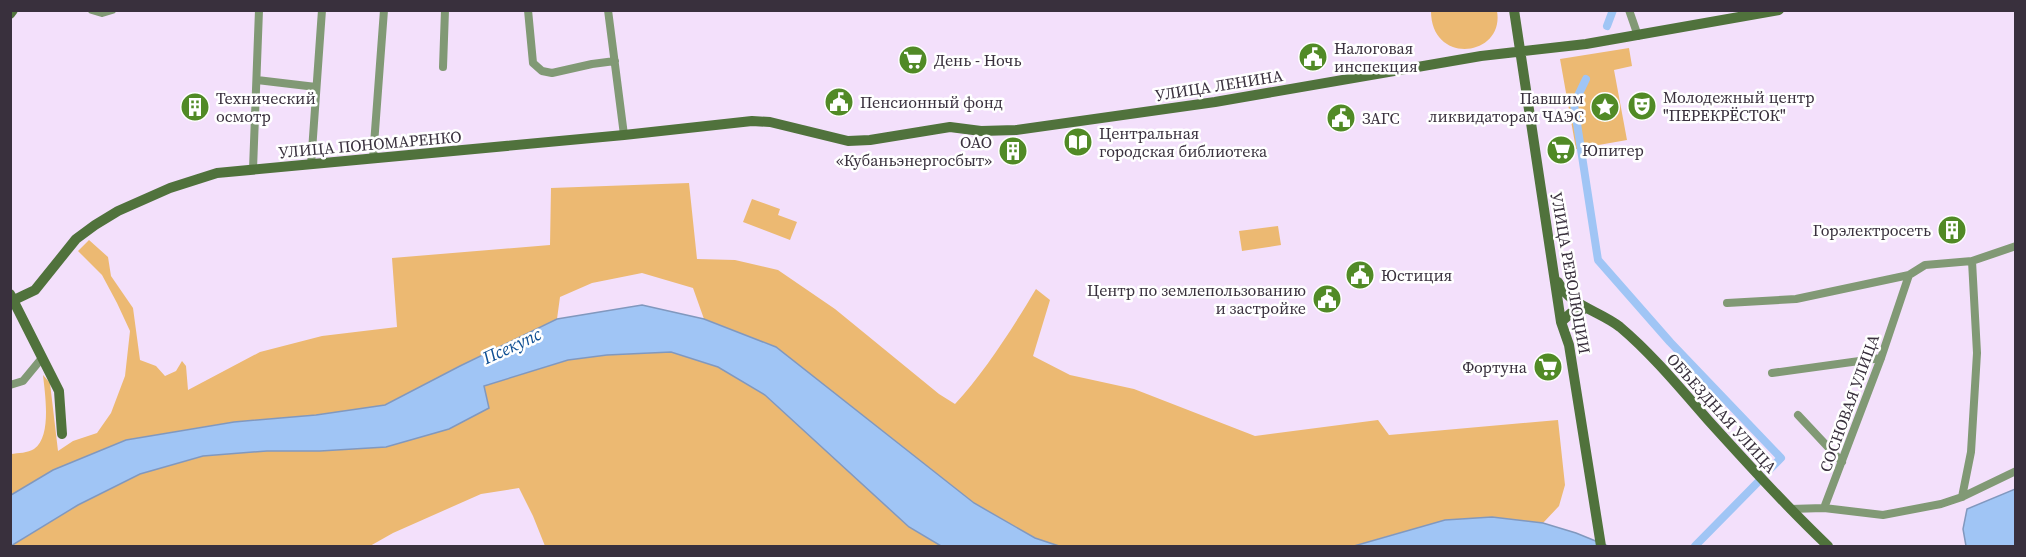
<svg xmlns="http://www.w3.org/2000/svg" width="2026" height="557" font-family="'Source Serif 4',serif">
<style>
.green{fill:#ecb972}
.water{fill:#a0c5f5;stroke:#8198be;stroke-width:1.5}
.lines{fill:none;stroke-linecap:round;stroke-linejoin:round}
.canal{stroke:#a0c5f5;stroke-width:8}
.street{stroke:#819975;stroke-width:8}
.secondary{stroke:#50723c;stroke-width:10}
.labels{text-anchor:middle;stroke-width:5;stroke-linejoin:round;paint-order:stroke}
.poi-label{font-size:16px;fill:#39303d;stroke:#fff;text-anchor:start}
.street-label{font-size:16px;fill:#39303d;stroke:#fff}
.water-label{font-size:18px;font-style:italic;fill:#0e4e93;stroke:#fff}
</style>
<rect width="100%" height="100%" fill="#f3e0fb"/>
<path class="green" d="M 1431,11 L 1497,11 C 1505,57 1431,66 1431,11 Z
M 1629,48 L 1632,66 L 1614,70 L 1627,140 L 1576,149 L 1560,59 Z
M 689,183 L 697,259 L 735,260 L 778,270 L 835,309 L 939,394 L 955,404 C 984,373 1014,326 1036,289 L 1050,300 L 1033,356 L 1070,375 L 1134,389 L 1255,436 L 1378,420 L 1389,435 L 1558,420 L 1565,485 L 1559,506 L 1543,523 L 1492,517 L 1395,534 L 1354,546 L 1059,546 L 1035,538 L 974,503 L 776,347 L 704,319 L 693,288 L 642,273 L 592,283 L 560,297 L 557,319 L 460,366 L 385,405 L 316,415 L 234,422 L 126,440 L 53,470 L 11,495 L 11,454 C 18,453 28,453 34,449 C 52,437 45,394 43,375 L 50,383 L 58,451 L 73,441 L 97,433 L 111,413 L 125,376 L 130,331 L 117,303 L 102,275 L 78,251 L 89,240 L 108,257 L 111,276 L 133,308 L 140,360 L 156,366 L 165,376 L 176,371 L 182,361 L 186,366 L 188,390 L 260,352 L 322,336 L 397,327 L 392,258 L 550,245 L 551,188 Z
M 752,199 L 780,209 L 778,215 L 797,222 L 790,240 L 743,222 Z
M 1278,226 L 1281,245 L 1242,251 L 1239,231 Z
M 671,352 L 718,367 L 765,395 L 909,527 L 941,546 L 545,546 L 533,516 L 519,488 L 481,494 L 393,533 L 370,546 L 11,546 L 78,505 L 140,474 L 203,456 L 267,451 L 320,451 L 484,386 L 568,360 L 607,355 Z"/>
<path class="water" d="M 642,305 L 704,319 L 776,347 L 974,503 L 1035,538 L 1059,546 L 941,546 L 909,527 L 765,395 L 718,367 L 671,352 L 607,355 L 568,360 L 484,386 L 489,408 L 449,429 L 386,447 L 320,451 L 267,451 L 203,456 L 140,474 L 78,505 L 11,546 L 11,495 L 53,470 L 126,440 L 234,422 L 316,415 L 385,405 L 460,366 L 557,319 Z
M 2015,489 L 2015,546 L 1966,546 L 1963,529 L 1967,509 Z
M 1492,517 L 1543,523 L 1576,533 L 1608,546 L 1354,546 L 1445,520 Z"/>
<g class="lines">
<path class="canal" d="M 1607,26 L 1613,10
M 1586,79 L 1574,104 L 1598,260 L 1670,342 L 1781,458 L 1768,471
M 1695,546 L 1757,483"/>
<path class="street" d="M 92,10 L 102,13 L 112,10
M 528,10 L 533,63 L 542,71 L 552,73 L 592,64 L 615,61
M 608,10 L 624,135
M 1629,10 L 1638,36
M 443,67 L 445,10
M 257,80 L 316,87
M 373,158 L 384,10
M 311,165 L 322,10
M 253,169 L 259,10
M 1727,303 L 1796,299 L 1909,275 L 1925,265 L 1972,261 L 2016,246
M 1772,373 L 1881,358
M 10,385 L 23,381 L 42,358
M 1798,415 L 1842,462
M 1962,497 L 1971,452 L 1977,353 L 1972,261
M 1824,508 L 1883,515 L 1941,504 L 1962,497 L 2016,471
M 1790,509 L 1824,508 L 1881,358 L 1909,275"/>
<path class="secondary" d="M 1514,10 L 1561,322 L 1569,345 L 1601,546
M 10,14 L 13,10
M 1558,282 C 1570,306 1600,311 1620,327 C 1652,354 1680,388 1708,420 C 1747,463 1786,506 1828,546
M 10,294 L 59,391 L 62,434
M 14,300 L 35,290 L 76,239 L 95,225 L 118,211 L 170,188 L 217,173 L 624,135 L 752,121 L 770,122 L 848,141 L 870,140 L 950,127 L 981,131 L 1016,130 L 1215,102 L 1481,56 L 1586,44 L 1779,10
M 1561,322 L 1571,313 L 1587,308"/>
</g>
<defs>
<g id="civic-disc" transform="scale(1.5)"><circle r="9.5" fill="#518a26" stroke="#fff"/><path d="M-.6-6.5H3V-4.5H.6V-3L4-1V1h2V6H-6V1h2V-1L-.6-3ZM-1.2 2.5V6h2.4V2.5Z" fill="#fff"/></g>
<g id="supermarket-disc" transform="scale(1.5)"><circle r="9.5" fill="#518a26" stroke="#fff"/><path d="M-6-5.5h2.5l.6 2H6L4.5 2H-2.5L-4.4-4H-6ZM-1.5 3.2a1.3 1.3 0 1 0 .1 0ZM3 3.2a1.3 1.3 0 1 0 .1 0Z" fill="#fff"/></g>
<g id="theatre-disc" transform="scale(1.5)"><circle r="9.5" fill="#518a26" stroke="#fff"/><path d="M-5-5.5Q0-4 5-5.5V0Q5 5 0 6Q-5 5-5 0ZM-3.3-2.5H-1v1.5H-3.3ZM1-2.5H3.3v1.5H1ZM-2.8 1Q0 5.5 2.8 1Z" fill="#fff"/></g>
<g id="building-disc" transform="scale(1.5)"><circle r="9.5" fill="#518a26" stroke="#fff"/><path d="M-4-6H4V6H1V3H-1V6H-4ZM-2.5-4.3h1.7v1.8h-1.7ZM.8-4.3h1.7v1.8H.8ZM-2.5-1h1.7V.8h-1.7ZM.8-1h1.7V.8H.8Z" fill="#fff"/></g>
<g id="sight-disc" transform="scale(1.5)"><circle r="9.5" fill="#518a26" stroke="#fff"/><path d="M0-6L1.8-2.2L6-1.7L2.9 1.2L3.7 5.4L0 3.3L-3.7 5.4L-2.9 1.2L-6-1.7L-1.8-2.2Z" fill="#fff"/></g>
<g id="library-disc" transform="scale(1.5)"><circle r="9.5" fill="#518a26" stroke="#fff"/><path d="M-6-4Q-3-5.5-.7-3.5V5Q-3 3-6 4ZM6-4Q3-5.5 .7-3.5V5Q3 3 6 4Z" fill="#fff"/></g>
</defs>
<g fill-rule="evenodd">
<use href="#civic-disc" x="1313" y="57"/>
<use href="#supermarket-disc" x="913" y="60"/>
<use href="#civic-disc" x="839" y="102"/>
<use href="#theatre-disc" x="1642" y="106"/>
<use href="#building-disc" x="195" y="107"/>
<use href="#sight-disc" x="1605" y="107"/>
<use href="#civic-disc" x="1341" y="118"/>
<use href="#library-disc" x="1078" y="142"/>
<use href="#supermarket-disc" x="1561" y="150"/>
<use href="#building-disc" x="1013" y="151"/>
<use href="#building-disc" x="1952" y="230"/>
<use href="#civic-disc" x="1360" y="275"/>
<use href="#civic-disc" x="1327" y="299"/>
<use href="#supermarket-disc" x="1548" y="367"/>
</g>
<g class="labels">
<g class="poi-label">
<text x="1334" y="54">Налоговая<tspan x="1334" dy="18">инспекция</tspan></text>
<text x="934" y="66">День - Ночь</text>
<text x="1663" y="103">Молодежный центр<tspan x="1663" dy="18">"ПЕРЕКРЁСТОК"</tspan></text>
<text x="216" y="104">Технический<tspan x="216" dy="18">осмотр</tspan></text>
<text x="1584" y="104" text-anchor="end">Павшим<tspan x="1584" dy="18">ликвидаторам ЧАЭС</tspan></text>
<text x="860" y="108">Пенсионный фонд</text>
<text x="1362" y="124">ЗАГС</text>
<text x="1099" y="139">Центральная<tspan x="1099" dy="18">городская библиотека</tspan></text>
<text x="992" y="148" text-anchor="end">ОАО<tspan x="992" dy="18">«Кубаньэнергосбыт»</tspan></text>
<text x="1582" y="156">Юпитер</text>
<text x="1931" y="236" text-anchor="end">Горэлектросеть</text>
<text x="1381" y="281">Юстиция</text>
<text x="1306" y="296" text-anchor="end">Центр по землепользованию<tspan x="1306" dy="18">и застройке</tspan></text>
<text x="1527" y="373" text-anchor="end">Фортуна</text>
</g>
<g class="street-label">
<text transform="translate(1219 85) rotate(-9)" y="6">УЛИЦА ЛЕНИНА</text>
<text transform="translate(370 144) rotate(-5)" y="6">УЛИЦА ПОНОМАРЕНКО</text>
<text transform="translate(1571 273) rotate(80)" y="6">УЛИЦА РЕВОЛЮЦИИ</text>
<text transform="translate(1849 403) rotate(-70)" y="6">СОСНОВАЯ УЛИЦА</text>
<text transform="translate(1722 413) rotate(48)" y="6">ОБЪЕЗДНАЯ УЛИЦА</text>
</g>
<g class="water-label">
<text transform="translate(512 346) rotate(-25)" y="6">Псекупс</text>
</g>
</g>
<rect width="2026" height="557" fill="none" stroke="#39303d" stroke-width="24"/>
</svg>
